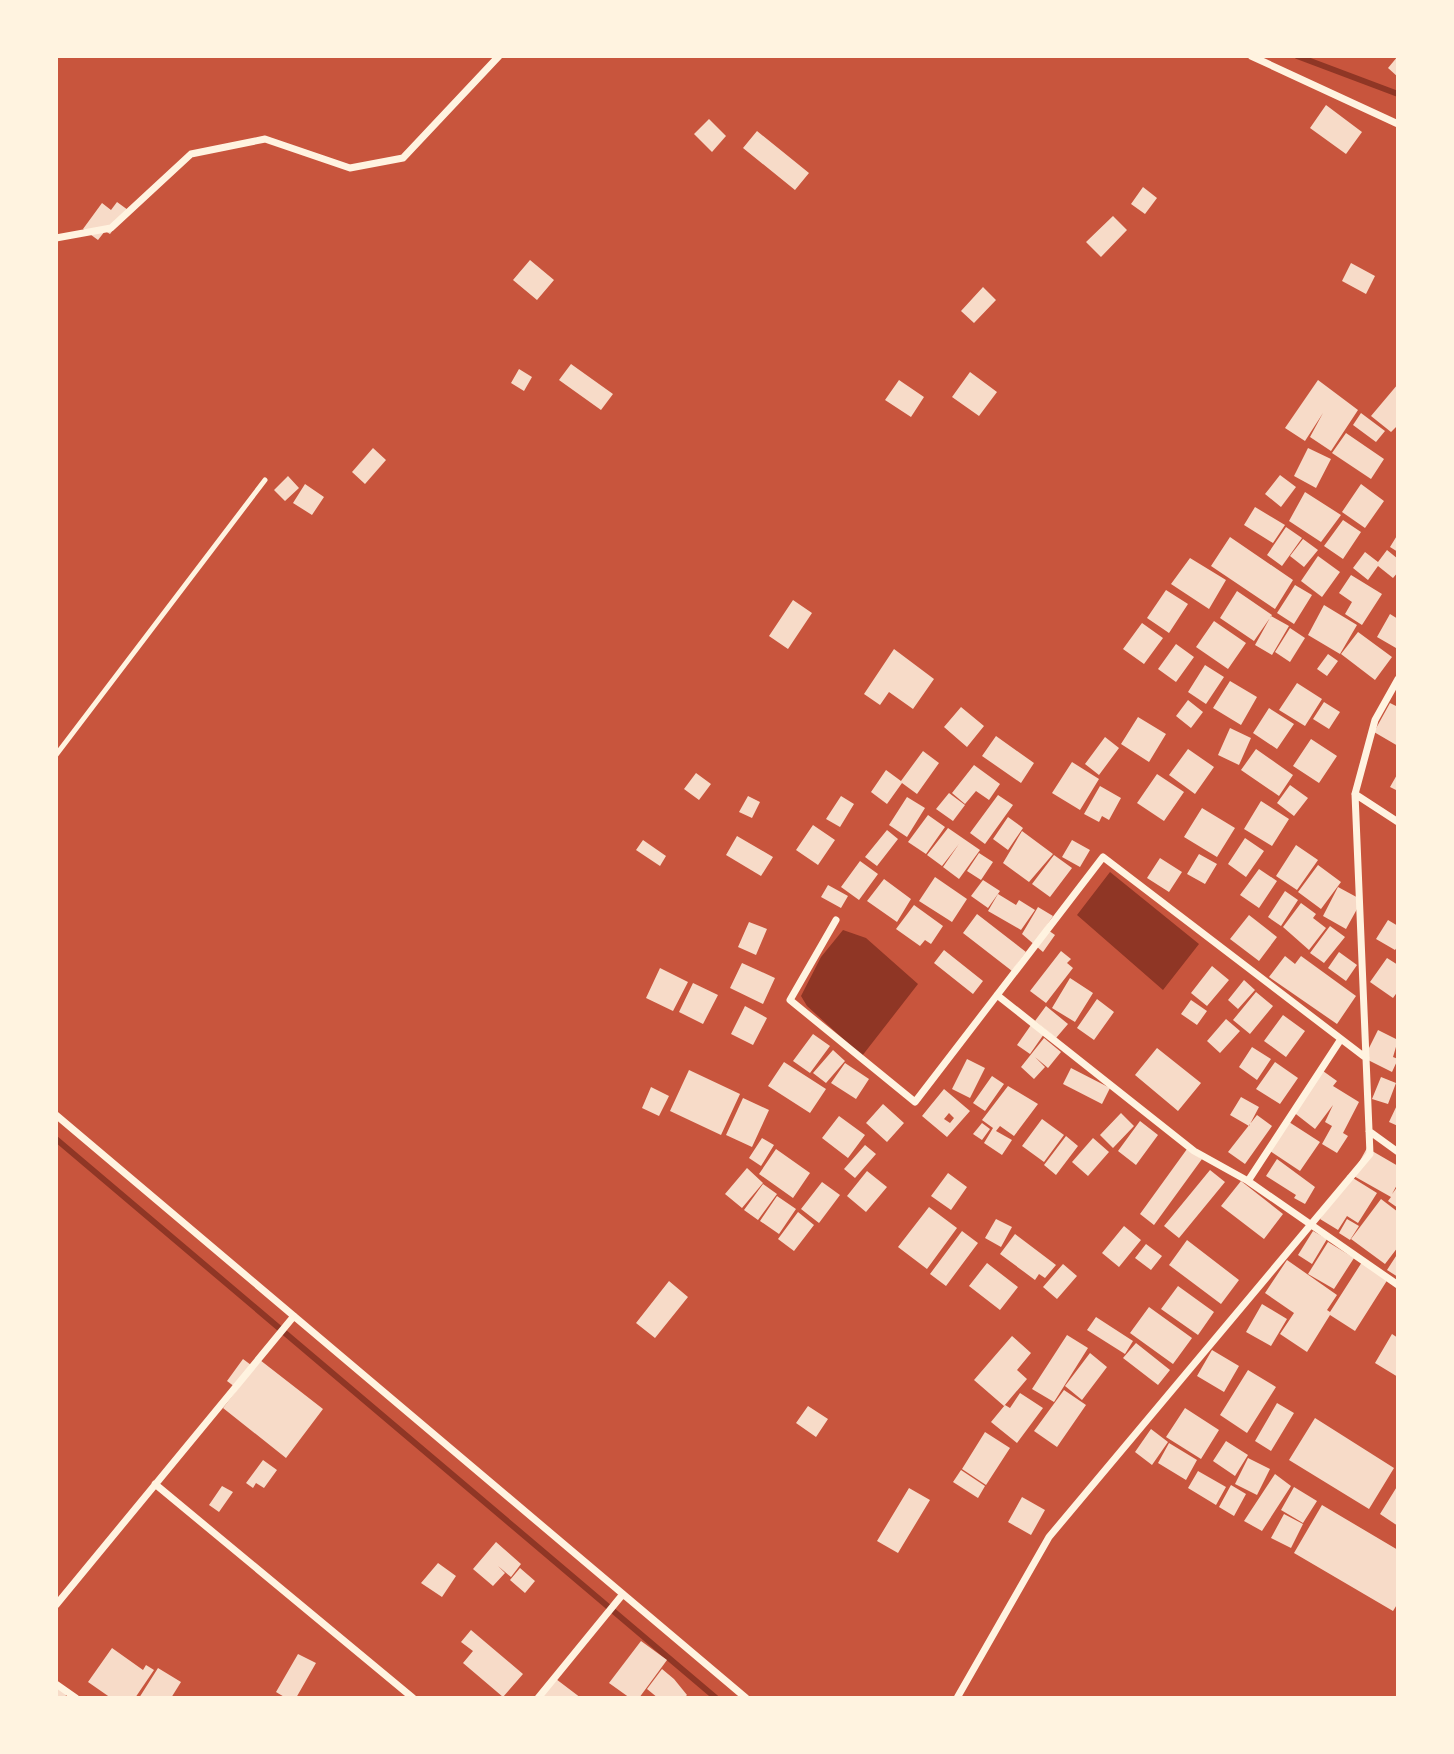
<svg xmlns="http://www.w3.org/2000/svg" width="1454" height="1754" font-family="'PT Sans',sans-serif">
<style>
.water{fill:#8f3625}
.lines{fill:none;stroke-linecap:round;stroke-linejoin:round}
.stream{stroke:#8f3625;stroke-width:6}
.building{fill:#f7dbc8;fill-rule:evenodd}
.service{stroke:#fff3e0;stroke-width:5}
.minor{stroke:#fff3e0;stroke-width:7}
</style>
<rect width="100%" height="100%" fill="#c8553d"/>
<path class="water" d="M 1110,872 L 1199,944 L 1163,990 L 1077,915 Z
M 843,930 L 866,938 L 918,984 L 862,1056 L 807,1006 L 801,996 L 821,957 Z"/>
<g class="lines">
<path class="stream" d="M 1297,56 L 1398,94
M 56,1139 L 716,1698"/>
</g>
<path class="building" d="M 1398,56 L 1398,77 L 1388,68 Z
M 1326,105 L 1362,132 L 1346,154 L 1310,128 Z
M 709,119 L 726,136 L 712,152 L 694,134 Z
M 757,131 L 809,173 L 795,190 L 743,148 Z
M 1143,187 L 1157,198 L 1145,214 L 1131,204 Z
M 117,202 L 128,210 L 110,234 L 105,231 L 98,240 L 83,229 L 102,203 L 111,210 Z
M 1113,216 L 1127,230 L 1101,257 L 1086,242 Z
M 530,260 L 554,280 L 537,300 L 513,280 Z
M 1351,263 L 1375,276 L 1366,294 L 1342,281 Z
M 983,287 L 996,300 L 974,323 L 961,311 Z
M 571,364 L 613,394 L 601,410 L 559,380 Z
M 519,369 L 532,377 L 524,391 L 511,383 Z
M 970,372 L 997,392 L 979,416 L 952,397 Z
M 899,380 L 924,397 L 911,417 L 885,400 Z
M 1318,380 L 1358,410 L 1331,451 L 1310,437 L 1323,413 L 1305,441 L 1285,428 Z
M 1398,384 L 1398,425 L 1391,432 L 1371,416 Z
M 1361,413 L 1385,431 L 1376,442 L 1353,425 Z
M 1346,433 L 1384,459 L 1371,479 L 1332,453 Z
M 373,448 L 386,460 L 365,484 L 352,472 Z
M 1308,448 L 1331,459 L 1316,488 L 1294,476 Z
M 1280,475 L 1296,487 L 1281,507 L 1265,494 Z
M 288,476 L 299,488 L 285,501 L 274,490 Z
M 305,484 L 324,497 L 312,515 L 293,503 Z
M 1361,484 L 1384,501 L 1365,528 L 1342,512 Z
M 1305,492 L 1341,515 L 1321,542 L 1289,521 Z
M 1255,507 L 1285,525 L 1273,543 L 1244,525 Z
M 1343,520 L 1361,532 L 1343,559 L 1324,546 Z
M 1286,527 L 1302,538 L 1282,566 L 1267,555 Z
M 1398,534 L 1398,552 L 1390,547 Z
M 1230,537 L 1293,580 L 1275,609 L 1211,566 Z
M 1303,539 L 1318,550 L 1304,567 L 1290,556 Z
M 1387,550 L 1398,559 L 1398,572 L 1393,578 L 1378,566 L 1368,580 L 1353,568 L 1365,552 L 1378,562 Z
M 1318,556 L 1340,572 L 1322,597 L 1301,581 Z
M 1190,558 L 1226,580 L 1209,609 L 1171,584 Z
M 1351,575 L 1382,594 L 1362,625 L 1345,614 L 1352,602 L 1339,593 Z
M 1295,585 L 1312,595 L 1294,624 L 1277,613 Z
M 1166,590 L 1188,604 L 1169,633 L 1147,618 Z
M 1237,591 L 1272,615 L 1254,641 L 1220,618 Z
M 793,600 L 812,613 L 788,649 L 769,636 Z
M 1324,605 L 1357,625 L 1340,654 L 1308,635 Z
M 1390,614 L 1398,619 L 1396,648 L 1377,637 Z
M 1271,616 L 1289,626 L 1272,655 L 1255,645 Z
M 1214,621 L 1246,643 L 1228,669 L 1196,647 Z
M 1142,623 L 1163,638 L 1144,664 L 1123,649 Z
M 1290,628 L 1305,638 L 1290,662 L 1275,652 Z
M 1358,632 L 1392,657 L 1375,680 L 1341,654 Z
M 1176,644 L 1194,657 L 1176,682 L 1158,669 Z
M 894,649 L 934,679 L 913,709 L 889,692 L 880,705 L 864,694 Z
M 1328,654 L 1338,661 L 1327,676 L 1317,669 Z
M 1205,665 L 1224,677 L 1206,704 L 1188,692 Z
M 1230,681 L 1257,697 L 1241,725 L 1213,708 Z
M 1297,683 L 1322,699 L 1305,726 L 1279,710 Z
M 1188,700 L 1203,712 L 1191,728 L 1176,716 Z
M 1324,702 L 1340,712 L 1329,729 L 1313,719 Z
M 1390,703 L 1398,707 L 1398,746 L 1374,732 Z
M 961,707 L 984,726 L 967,747 L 944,727 Z
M 1269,708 L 1294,724 L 1277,749 L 1253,733 Z
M 1138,717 L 1166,734 L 1149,762 L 1121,744 Z
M 1230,728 L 1251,738 L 1239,765 L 1218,755 Z
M 996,736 L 1034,763 L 1021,783 L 982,756 Z
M 1105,737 L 1119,748 L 1099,775 L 1085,764 Z
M 1311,739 L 1337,756 L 1319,783 L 1293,766 Z
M 1188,749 L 1214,767 L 1195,794 L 1169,775 Z
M 1256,749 L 1293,775 L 1279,796 L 1241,770 Z
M 923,751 L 939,763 L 917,794 L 902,783 L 887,804 L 871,792 L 886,770 L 901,781 Z
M 1072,762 L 1099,779 L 1080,810 L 1052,793 Z
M 974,765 L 1000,784 L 989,800 L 976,791 L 965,804 L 952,793 Z
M 696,773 L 711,784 L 699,800 L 684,789 Z
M 1398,773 L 1398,791 L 1390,787 Z
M 1157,774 L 1184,792 L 1164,821 L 1137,803 Z
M 1290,785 L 1308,798 L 1294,816 L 1277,803 Z
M 1100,786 L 1121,798 L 1109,820 L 1102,816 L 1099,822 L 1084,814 Z
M 949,793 L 965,805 L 953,821 L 936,809 Z
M 998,795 L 1013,805 L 985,844 L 970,833 Z
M 748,796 L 760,802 L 752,818 L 739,812 Z
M 841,796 L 854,804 L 840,827 L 826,819 Z
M 907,797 L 925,808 L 907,837 L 889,825 Z
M 1261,801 L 1289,819 L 1272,846 L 1244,829 Z
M 1202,808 L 1235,828 L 1217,857 L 1184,837 Z
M 928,815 L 945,827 L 926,854 L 908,842 Z
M 1008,817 L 1023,828 L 1008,850 L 993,839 Z
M 813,825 L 835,840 L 818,865 L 796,850 Z
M 948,828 L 980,850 L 959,879 L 943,867 L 959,844 L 942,866 L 927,855 Z
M 887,830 L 898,839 L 877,866 L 865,857 Z
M 1022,831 L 1053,854 L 1029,882 L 1003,863 Z
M 737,836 L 773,857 L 761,876 L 726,855 Z
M 1245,838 L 1264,851 L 1246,877 L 1228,864 Z
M 643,840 L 666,856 L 660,866 L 636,850 Z
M 1072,840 L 1090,850 L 1080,867 L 1062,857 Z
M 1296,845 L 1318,860 L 1297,890 L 1276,876 Z
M 979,853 L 993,862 L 981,880 L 967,871 Z
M 1199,854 L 1217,864 L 1205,884 L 1187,874 Z
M 1054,855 L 1072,868 L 1050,897 L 1032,884 Z
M 1160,858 L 1182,872 L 1169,892 L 1147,878 Z
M 860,861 L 878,874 L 859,900 L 841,887 Z
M 1318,865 L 1341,882 L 1321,909 L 1298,892 Z
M 1259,869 L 1277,881 L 1259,908 L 1240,895 Z
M 935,877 L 967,899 L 952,922 L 919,901 Z
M 884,879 L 911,899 L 897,922 L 867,901 Z
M 983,880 L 1000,891 L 988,908 L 971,896 Z
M 828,885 L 848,896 L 841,908 L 821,897 Z
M 1338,887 L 1362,900 L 1346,929 L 1323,916 Z
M 1285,891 L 1298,900 L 1281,926 L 1268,917 Z
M 998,894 L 1016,905 L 1019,900 L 1035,910 L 1021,930 L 988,911 Z
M 1301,903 L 1316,914 L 1313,918 L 1326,928 L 1309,950 L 1283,927 Z
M 914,905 L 943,926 L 931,944 L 925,940 L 920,946 L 896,929 Z
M 1038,907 L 1053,916 L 1045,928 L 1055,935 L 1043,952 L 1022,934 Z
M 977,914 L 1026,952 L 1012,971 L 963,933 Z
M 1249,915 L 1277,937 L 1259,961 L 1230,939 Z
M 1388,920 L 1398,926 L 1398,946 L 1395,950 L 1376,939 Z
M 749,922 L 767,929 L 756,955 L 738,947 Z
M 1330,926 L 1345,937 L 1324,963 L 1310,953 Z
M 944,950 L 983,981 L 973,994 L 934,963 Z
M 1061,951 L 1071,959 L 1067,963 L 1073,968 L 1046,1003 L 1030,991 Z
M 1339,952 L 1357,965 L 1346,981 L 1328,968 Z
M 1285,956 L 1295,964 L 1301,956 L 1356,996 L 1337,1024 L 1269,977 Z
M 1387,958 L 1398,965 L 1398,991 L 1393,998 L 1370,982 Z
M 742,963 L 775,978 L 763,1004 L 730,988 Z
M 1212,966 L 1229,980 L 1207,1006 L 1191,993 Z
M 660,968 L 688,982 L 673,1011 L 646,998 Z
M 1070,978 L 1093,993 L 1075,1022 L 1052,1008 Z
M 1244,980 L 1255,990 L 1238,1009 L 1228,1000 Z
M 693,983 L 718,995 L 703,1024 L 679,1012 Z
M 1256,992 L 1273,1006 L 1250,1034 L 1233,1020 Z
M 1097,999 L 1114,1012 L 1094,1040 L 1077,1028 Z
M 1191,1000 L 1207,1011 L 1197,1025 L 1181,1014 Z
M 745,1006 L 767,1018 L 753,1045 L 731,1034 Z
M 1046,1006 L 1068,1024 L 1056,1038 L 1035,1021 Z
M 1283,1015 L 1305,1031 L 1286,1057 L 1264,1041 Z
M 1226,1019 L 1240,1031 L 1220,1053 L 1207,1041 Z
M 1031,1025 L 1044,1034 L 1030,1054 L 1017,1045 Z
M 1378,1030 L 1398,1040 L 1393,1057 L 1398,1059 L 1392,1072 L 1364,1058 Z
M 813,1034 L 830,1046 L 810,1073 L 793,1061 Z
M 1044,1038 L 1061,1052 L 1048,1068 L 1035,1057 L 1045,1067 L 1034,1079 L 1021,1067 Z
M 1252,1047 L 1271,1059 L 1257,1080 L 1239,1067 Z
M 1157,1048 L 1201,1083 L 1178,1111 L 1135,1075 Z
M 833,1050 L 845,1061 L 826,1083 L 813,1073 Z
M 967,1059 L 985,1068 L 970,1098 L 952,1089 Z
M 784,1062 L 826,1089 L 810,1113 L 768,1086 Z
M 1275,1062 L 1298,1078 L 1280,1104 L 1256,1089 Z
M 845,1063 L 869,1079 L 856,1099 L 831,1083 Z
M 1071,1068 L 1110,1088 L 1102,1104 L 1063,1084 Z
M 689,1070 L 740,1094 L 721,1135 L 670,1111 Z
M 1323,1071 L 1337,1081 L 1333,1086 L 1359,1102 L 1343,1133 L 1348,1136 L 1337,1153 L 1322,1144 L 1332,1126 L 1325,1122 L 1333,1105 L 1315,1129 L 1292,1111 Z
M 992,1076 L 1004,1084 L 985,1111 L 973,1103 Z
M 1381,1077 L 1396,1083 L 1388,1104 L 1372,1099 Z
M 1008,1086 L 1038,1104 L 1014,1136 L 1000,1126 L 996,1131 L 1012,1140 L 1002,1155 L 984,1143 L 993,1128 L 982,1120 Z
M 651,1087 L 669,1096 L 659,1116 L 642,1108 Z
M 944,1089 L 970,1111 L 947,1137 L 922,1116 ZM 949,1113 L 954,1118 L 950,1123 L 944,1119 Z
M 1241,1097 L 1259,1107 L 1249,1126 L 1230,1115 Z
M 743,1098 L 769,1110 L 752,1147 L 726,1135 Z
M 1398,1103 L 1398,1126 L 1389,1122 Z
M 883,1104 L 904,1123 L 887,1142 L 866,1123 Z
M 1121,1113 L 1134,1126 L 1113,1148 L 1100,1135 Z
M 1257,1115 L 1272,1126 L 1245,1164 L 1228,1152 Z
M 839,1116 L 865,1135 L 848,1158 L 822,1138 Z
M 1042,1119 L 1064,1135 L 1044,1162 L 1022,1146 Z
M 1140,1121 L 1158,1135 L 1136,1165 L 1118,1151 Z
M 1289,1122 L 1320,1142 L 1300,1171 L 1270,1151 Z
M 982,1123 L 990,1129 L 982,1140 L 973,1134 Z
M 1066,1136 L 1078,1146 L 1056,1175 L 1044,1165 Z
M 762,1138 L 774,1145 L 761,1166 L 749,1158 Z
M 1093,1138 L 1109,1152 L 1088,1176 L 1072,1162 Z
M 865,1145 L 876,1154 L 855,1178 L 844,1169 Z
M 1367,1148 L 1398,1166 L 1398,1183 L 1392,1194 L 1398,1186 L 1398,1208 L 1388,1201 L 1391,1197 L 1352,1175 Z
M 776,1149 L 810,1173 L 793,1198 L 759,1174 Z
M 1187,1149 L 1202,1159 L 1154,1225 L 1140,1214 Z
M 1277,1159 L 1315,1187 L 1305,1204 L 1294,1198 L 1296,1195 L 1266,1176 Z
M 747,1168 L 763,1183 L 742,1208 L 725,1194 Z
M 1210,1170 L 1225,1182 L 1179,1238 L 1164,1226 Z
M 867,1171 L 887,1187 L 866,1212 L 847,1196 Z
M 948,1173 L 967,1187 L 951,1210 L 931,1196 Z
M 1348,1175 L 1377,1193 L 1358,1223 L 1347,1216 L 1338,1230 L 1320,1219 Z
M 1241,1181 L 1283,1214 L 1264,1239 L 1221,1206 Z
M 822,1182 L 840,1195 L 819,1223 L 801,1209 Z
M 763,1184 L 777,1194 L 758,1220 L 744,1210 Z
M 777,1196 L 796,1209 L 779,1234 L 760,1221 Z
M 1381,1199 L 1398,1212 L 1398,1247 L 1385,1264 L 1351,1239 Z
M 929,1207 L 957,1228 L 927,1269 L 898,1247 Z
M 798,1212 L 814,1225 L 794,1251 L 778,1239 Z
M 996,1219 L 1012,1227 L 1001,1247 L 985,1238 Z
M 1347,1219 L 1359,1226 L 1350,1240 L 1339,1233 Z
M 1124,1226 L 1141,1240 L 1119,1267 L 1102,1253 Z
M 962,1231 L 978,1243 L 946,1286 L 930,1274 Z
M 1313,1231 L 1327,1239 L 1312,1264 L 1298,1255 Z
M 1015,1234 L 1056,1265 L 1045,1278 L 1039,1274 L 1035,1280 L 1000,1254 Z
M 1187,1240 L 1239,1280 L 1221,1304 L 1169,1265 Z
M 1328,1242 L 1354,1258 L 1334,1289 L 1308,1274 Z
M 1146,1244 L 1162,1256 L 1151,1270 L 1135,1258 Z
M 1398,1253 L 1398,1277 L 1387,1270 Z
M 1287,1260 L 1337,1295 L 1327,1310 L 1330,1312 L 1362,1262 L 1388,1279 L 1355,1331 L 1330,1315 L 1307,1352 L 1280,1334 L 1294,1313 L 1265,1293 Z
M 987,1263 L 1018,1287 L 1000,1310 L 969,1286 Z
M 1063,1264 L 1077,1276 L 1057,1299 L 1043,1287 Z
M 669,1281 L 688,1297 L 655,1338 L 636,1323 Z
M 1178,1286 L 1214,1312 L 1198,1335 L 1161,1309 Z
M 1262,1304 L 1287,1319 L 1271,1346 L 1246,1332 Z
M 1149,1307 L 1192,1338 L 1173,1364 L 1130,1333 Z
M 1096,1317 L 1133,1341 L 1125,1354 L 1087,1330 Z
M 1392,1334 L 1398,1338 L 1398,1377 L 1375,1363 Z
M 1067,1335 L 1088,1348 L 1054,1402 L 1032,1389 Z
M 1012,1336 L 1031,1353 L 1017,1370 L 1027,1379 L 1004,1406 L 974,1380 Z
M 1136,1343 L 1170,1370 L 1158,1385 L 1123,1358 Z
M 1212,1350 L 1239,1366 L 1224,1392 L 1197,1376 Z
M 1090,1353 L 1107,1367 L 1082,1400 L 1065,1386 Z
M 243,1359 L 251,1365 L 235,1387 L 227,1381 Z
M 260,1360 L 323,1409 L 286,1458 L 223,1408 Z
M 1248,1370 L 1276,1387 L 1247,1433 L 1220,1415 Z
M 1064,1390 L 1086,1405 L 1057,1447 L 1034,1431 Z
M 1020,1393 L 1043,1408 L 1017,1443 L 991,1422 L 1005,1405 L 1010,1408 Z
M 1277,1403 L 1294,1413 L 1271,1451 L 1255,1441 Z
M 808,1406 L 828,1419 L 816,1437 L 796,1423 Z
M 1185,1408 L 1219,1430 L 1201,1459 L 1166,1437 Z
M 1315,1418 L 1394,1468 L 1369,1509 L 1289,1460 Z
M 1151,1429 L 1168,1442 L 1152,1465 L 1135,1452 Z
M 985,1432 L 1010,1448 L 986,1485 L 962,1469 Z
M 1226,1441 L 1248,1455 L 1235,1476 L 1213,1461 Z
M 1169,1443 L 1197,1460 L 1186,1480 L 1158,1463 Z
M 1248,1458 L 1270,1469 L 1257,1495 L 1235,1484 Z
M 263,1460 L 277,1470 L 264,1488 L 256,1483 L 253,1488 L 246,1483 Z
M 961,1470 L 985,1486 L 978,1498 L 953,1482 Z
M 1198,1471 L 1226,1487 L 1216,1505 L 1188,1488 Z
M 1275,1474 L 1291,1486 L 1262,1531 L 1244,1521 Z
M 1231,1485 L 1246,1494 L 1234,1516 L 1219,1507 Z
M 1398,1485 L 1398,1526 L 1380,1514 Z
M 222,1486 L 233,1492 L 219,1512 L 209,1505 Z
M 1294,1487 L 1317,1501 L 1303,1523 L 1281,1510 Z
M 909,1488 L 930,1500 L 898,1553 L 877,1541 Z
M 1022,1497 L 1045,1510 L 1031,1535 L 1008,1522 Z
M 1322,1505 L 1398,1550 L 1398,1603 L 1393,1611 L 1294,1553 Z
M 1284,1514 L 1303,1524 L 1291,1548 L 1271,1538 Z
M 496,1542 L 521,1564 L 511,1577 L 498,1566 L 505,1573 L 493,1586 L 473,1569 Z
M 438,1563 L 456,1576 L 442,1597 L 421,1583 Z
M 520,1568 L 535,1581 L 525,1593 L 510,1580 Z
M 471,1630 L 523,1674 L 503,1697 L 463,1663 L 473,1651 L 461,1642 Z
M 641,1641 L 667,1660 L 639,1698 L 630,1698 L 609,1683 Z
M 112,1648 L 143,1670 L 146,1665 L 154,1670 L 135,1698 L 111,1698 L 88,1682 Z
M 298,1654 L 316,1663 L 296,1698 L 286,1698 L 276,1692 Z
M 158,1668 L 181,1682 L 171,1698 L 139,1698 Z
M 662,1669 L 674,1679 L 687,1695 L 684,1698 L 658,1698 L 647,1689 Z
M 556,1679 L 581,1698 L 541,1698 Z
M 56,1686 L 67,1694 L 64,1698 L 56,1698 Z"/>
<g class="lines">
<path class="service" d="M 56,755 L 265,480"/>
<path class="minor" d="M 1251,56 L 1398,124
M 56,238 L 111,228 L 191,154 L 265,139 L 350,168 L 403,158 L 499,56
M 1355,794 L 1398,822
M 836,920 L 790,1000 L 915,1102 L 1103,857 L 1366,1058
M 997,995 L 1194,1151 L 1248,1181
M 1341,1039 L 1248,1181 L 1398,1285
M 56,1115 L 746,1698
M 1369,1131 L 1398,1152
M 155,1484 L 413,1698
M 56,1605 L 294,1316
M 56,1684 L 76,1698
M 538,1698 L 623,1594
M 957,1698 L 1049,1537 L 1370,1154 L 1355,794 L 1375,720 L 1398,679"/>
</g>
<rect width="1454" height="1754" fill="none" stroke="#fff3e0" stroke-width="116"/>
</svg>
